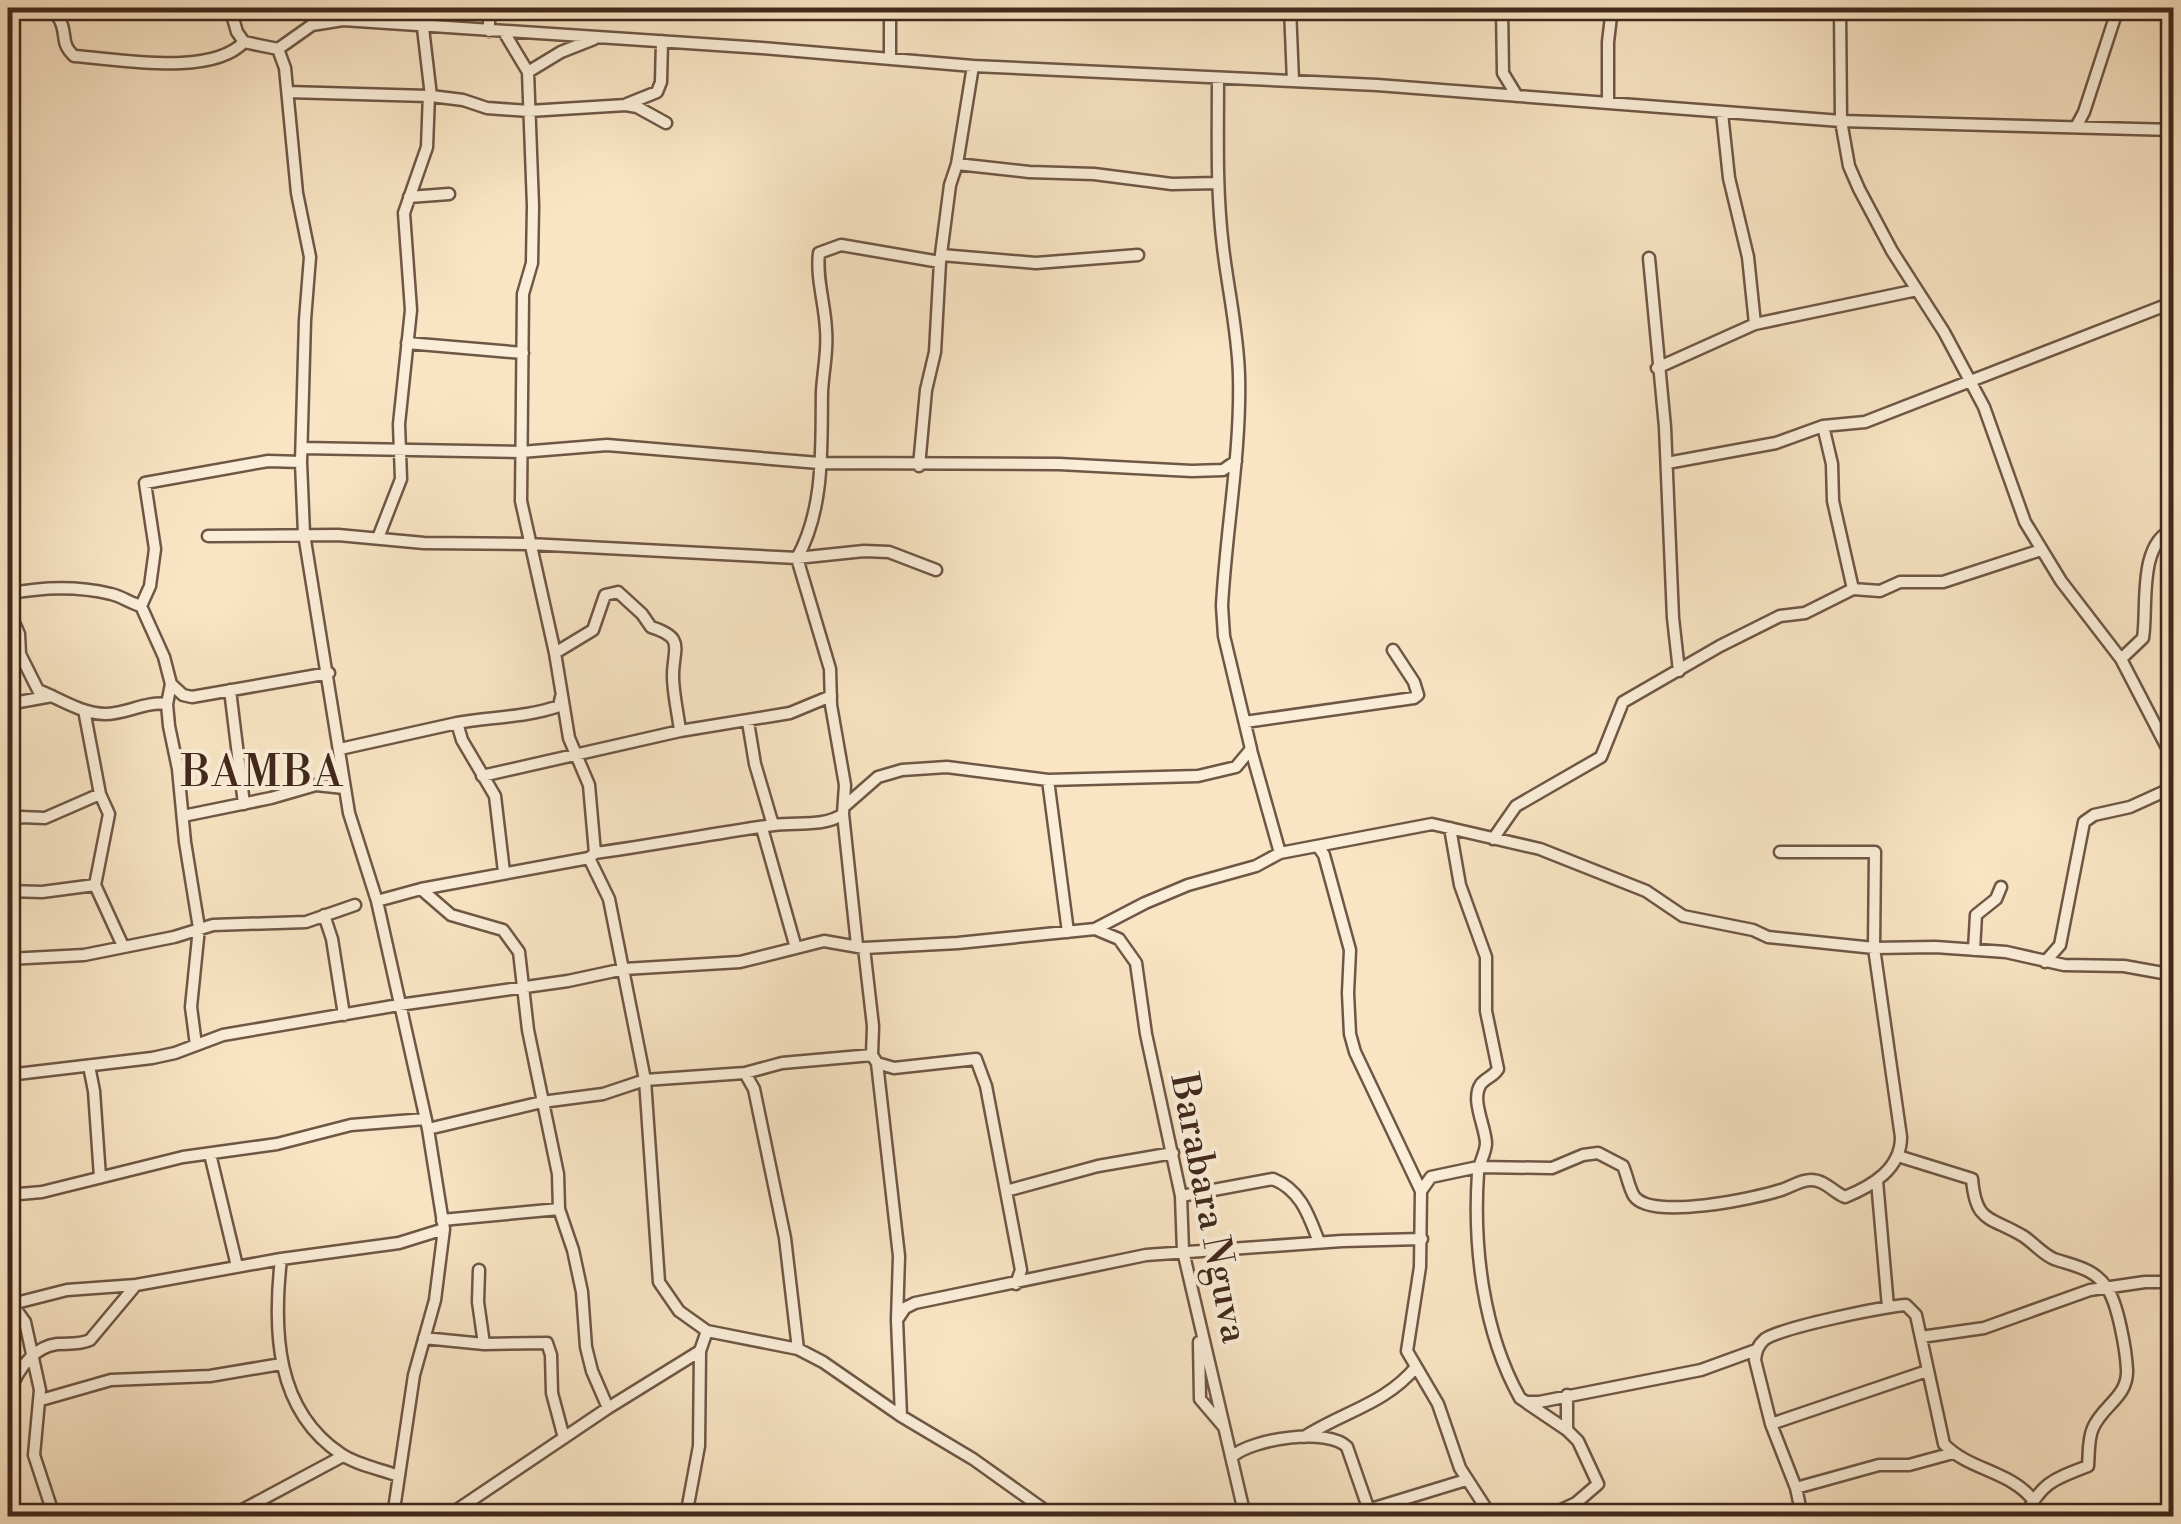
<svg xmlns="http://www.w3.org/2000/svg" width="2181" height="1524" font-family="'Libre Bodoni',serif">
<style>
.lines{fill:none;stroke-linecap:round;stroke-linejoin:round}
.street-casing{stroke:#6f5746;stroke-width:15}
.street{stroke:#fbeed9;stroke-width:10}
.labels{text-anchor:middle;stroke-width:8;stroke-linejoin:round;paint-order:stroke}
.street-label{font-size:38px;fill:#41281c;stroke:#fbeed9}
.quarter-label{font-size:42px;letter-spacing:2.5px;fill:#41281c;stroke:#fbeed9}
</style>
<rect width="100%" height="100%" fill="#f9e5c4"/>
<filter id="stains"><feTurbulence type="fractalNoise" baseFrequency=".002" numOctaves="4"/><feColorMatrix values="0 0 0 0 .2 0 0 0 0 .09 0 0 0 0 .02 0 0 0 .5 -.17"/></filter>
<radialGradient id="worn" r=".72"><stop offset=".6" stop-color="#630" stop-opacity="0"/><stop offset="1" stop-color="#630" stop-opacity=".3"/></radialGradient>
<g class="lines">
<g class="street-casing">
<path id="street" d="M 8,8 C 35,9 60,0 64,35 C 65,45 67,49 74,56 C 120,59 211,77 244,42
M 230,8 L 237,32 L 244,42 L 278,49 L 285,68 L 297,193 L 310,257 L 305,320 L 301,462 L 304,534 L 349,813 L 377,901 L 428,1129 L 444,1229 L 435,1300 L 414,1375 L 393,1516
M 489,8 L 489,31
M 1290,8 L 1293,81
M 1502,8 L 1503,73 L 1517,96
M 1840,8 L 1841,121 L 1849,166 L 1859,189 L 1892,251 L 1944,332 L 1984,407 L 2025,522 L 2061,581 L 2121,659 L 2174,761
M 423,28 L 431,96 L 463,100 L 487,108 L 529,111 L 626,105 L 637,107 L 666,123
M 504,32 L 528,72 L 533,206 L 532,263 L 523,294 L 521,501 L 555,653 L 569,738 L 589,785 L 595,853
M 278,49 L 312,25 L 343,20 L 762,48 L 973,66 L 1377,85 L 1841,121 L 2174,130
M 890,58 L 890,8
M 528,72 L 561,52 L 594,39
M 288,92 L 428,96
M 1608,103 L 1608,42 L 1612,8
M 627,104 L 657,92 L 661,82 L 662,41
M 2076,127 L 2084,112 L 2118,8
M 957,164 L 1029,172 L 1094,174 L 1172,184 L 1217,183
M 409,197 L 449,194
M 941,255 L 1036,263 L 1138,255
M 1649,258 L 1665,427 L 1673,618 L 1679,671
M 1755,324 L 1917,290
M 407,343 L 523,353
M 1657,368 L 1755,324 L 1748,257 L 1729,178 L 1722,113
M 1823,426 L 1832,464 L 1833,501 L 1853,589
M 302,448 L 521,452 L 607,445 L 819,463 L 1059,464 L 1192,471 L 1223,470 L 1236,461
M 1667,463 L 1776,443 L 1823,426 L 1865,422 L 2174,302
M 919,466 L 926,390 L 935,352 L 940,262 L 950,185 L 957,164 L 973,66
M 208,536 L 338,535 L 424,543 L 529,544 L 797,558 L 864,551 L 889,552 L 936,570
M 378,538 L 401,479 L 399,424 L 411,310 L 404,213 L 427,147 L 429,94
M 8,594 C 42,587 77,586 111,594 C 121,596 130,603 141,606 L 164,657 L 171,684 L 183,695 L 192,697 L 329,673
M 141,606 L 150,586 L 155,549 L 145,483 L 268,461 L 301,462
M 8,609 L 19,634 L 20,654 L 38,690 C 58,698 82,714 105,714 C 127,714 145,701 167,704
M 555,653 L 593,630 L 605,595 L 618,592 L 642,614 L 651,627 C 686,638 673,648 673,676 C 673,694 678,713 680,731
M 2121,659 L 2143,638 C 2148,608 2137,543 2174,529
M 171,684 L 167,704 L 169,726 L 178,769 L 185,842 L 199,928 L 191,1007 L 196,1045
M 230,690 L 244,804
M 8,704 L 52,696
M 84,710 L 100,794 L 109,814 L 95,885 L 123,946
M 748,722 L 755,764 L 773,825
M 1245,722 L 1414,698 L 1418,695 L 1414,682 L 1393,650
M 457,723 C 491,717 528,717 559,706 L 561,697
M 340,749 L 457,723 L 462,740 L 495,796 L 504,872
M 1251,750 L 1280,853
M 482,776 L 680,731 L 790,713 L 831,696
M 1048,780 L 1068,932
M 846,805 L 878,777 L 902,770 L 947,767 L 1048,780 L 1198,776 L 1236,767 L 1251,749 L 1224,636 L 1222,606 C 1226,529 1241,453 1239,376 C 1238,332 1228,290 1223,247 C 1216,190 1218,134 1218,78
M 843,814 L 857,945
M 183,816 L 271,798 L 316,785 L 344,788
M 8,822 L 21,817 L 45,818 L 100,794
M 762,828 L 796,948
M 1450,828 L 1460,885 L 1486,957 L 1486,1011 L 1498,1069 C 1494,1076 1486,1078 1481,1084 C 1470,1100 1486,1127 1486,1144 C 1485,1155 1479,1163 1478,1173 C 1473,1247 1483,1332 1520,1398 L 1526,1402 L 1539,1402 L 1701,1370 L 1756,1350
M 1493,839 L 1516,806 L 1601,757 L 1623,702 L 1720,646 L 1780,616 L 1805,613 L 1853,589 L 1880,591 L 1900,582 L 1943,582 L 2041,550
M 1319,848 L 1324,855 L 1350,950 L 1348,993 L 1350,1034 L 1355,1052 L 1421,1191
M 589,858 L 595,853 C 655,845 715,833 774,825 C 796,822 825,827 843,814 L 845,785 L 831,705 L 830,669 L 797,558 C 825,508 821,447 822,392 C 823,371 828,351 826,330 C 825,304 816,279 819,253 L 841,245 L 940,262
M 421,889 L 451,915 L 503,930 L 519,952 L 528,1030 L 558,1174 L 559,1209 L 573,1250 L 582,1292 L 586,1347 L 592,1371 L 608,1408
M 8,891 L 42,892 L 95,885
M 377,901 L 421,889 L 589,858 L 609,899 L 645,1080 L 659,1282 L 679,1311 L 707,1331 L 798,1349 L 823,1362 L 901,1416 L 973,1459 L 1053,1516
M 324,915 L 332,939 L 344,1015
M 1095,929 L 1119,939 L 1136,963 L 1146,1034 L 1181,1196 L 1183,1251 L 1245,1516
M 864,948 L 873,1026 L 872,1055 L 877,1063 L 899,1256 L 897,1320 L 901,1416
M 1974,950 L 1976,915 L 1996,899 L 2001,887
M 8,959 L 84,955 L 174,937 L 213,925 L 306,922 L 355,905
M 2045,962 L 2060,945 L 2084,822 L 2094,815 L 2130,807 L 2174,787
M 877,1063 L 894,1068 L 976,1059 L 986,1086 L 1021,1270 L 1016,1284
M 89,1066 L 94,1091 L 100,1177
M 745,1073 L 782,1063 L 872,1055
M 8,1075 L 152,1058 L 175,1053 L 223,1035 L 399,1005 L 568,981 L 624,969 L 740,962 L 824,941 L 864,948 L 958,943 L 1095,929 L 1145,903 L 1188,885 L 1256,866 L 1280,853 L 1432,824 L 1540,849 L 1646,891 L 1683,916 L 1753,930 L 1768,937 L 1874,948 L 1935,947 L 2006,952 L 2064,965 L 2124,966 L 2174,975
M 428,1129 L 542,1102 L 603,1094 L 645,1080 L 745,1073 L 754,1089 L 785,1238 L 798,1349
M 210,1154 L 237,1266
M 1898,1156 L 1972,1179 C 1976,1224 1990,1216 2023,1236 C 2034,1243 2042,1254 2054,1259 C 2074,1266 2094,1268 2107,1288 C 2118,1304 2126,1350 2127,1370 C 2128,1397 2103,1405 2093,1428 C 2088,1438 2089,1454 2088,1466 C 2054,1479 2042,1482 2025,1516
M 1877,1181 L 1888,1307
M 1006,1191 L 1098,1166 L 1173,1153
M 8,1195 L 42,1192 L 183,1157 L 277,1144 L 351,1125 L 425,1119
M 1181,1196 L 1273,1179 C 1301,1190 1309,1216 1319,1242
M 442,1220 L 559,1209
M 281,1259 C 273,1330 275,1410 341,1454 C 357,1465 380,1469 399,1476
M 479,1270 L 478,1302 L 484,1344
M 12,1304 L 25,1322 L 40,1390 L 34,1455 L 54,1516
M 8,1305 L 67,1290 L 136,1285 L 281,1259 L 399,1243 L 444,1229
M 897,1320 L 905,1308 L 915,1303 L 1146,1255 L 1342,1241 L 1422,1239
M 1921,1337 L 1984,1328 L 2090,1290 L 2145,1282 L 2174,1282
M 424,1338 L 484,1344 L 547,1343 L 551,1355 L 552,1393 L 564,1438
M 1199,1342 L 1200,1399 L 1223,1426
M 8,1394 C 17,1372 32,1347 57,1344 C 69,1343 79,1345 90,1340 L 136,1285
M 41,1400 L 111,1380 L 210,1376 L 281,1364
M 1527,1403 L 1567,1430
M 1771,1424 L 1927,1371
M 1304,1437 C 1345,1411 1385,1404 1416,1367
M 1233,1456 C 1252,1439 1328,1427 1347,1447 L 1371,1516
M 1796,1488 L 1879,1465 L 1909,1465 L 1953,1453
M 1371,1509 L 1466,1480
M 231,1516 L 343,1456
M 448,1516 L 608,1408 L 700,1351 L 707,1331
M 686,1516 L 699,1446 L 700,1351
M 1491,1516 L 1460,1468 L 1438,1404 L 1407,1351 L 1420,1267 L 1421,1191 L 1431,1177 L 1478,1167 L 1552,1168 L 1583,1155 L 1598,1153 L 1623,1166 C 1627,1175 1629,1188 1634,1196 C 1651,1221 1756,1198 1781,1190 C 1791,1187 1800,1180 1811,1180 C 1825,1180 1833,1192 1845,1197 C 1872,1186 1901,1169 1901,1137 L 1874,948 L 1875,852 L 1780,852
M 1548,1516 L 1576,1503 L 1598,1484 L 1578,1441 L 1567,1430 L 1567,1395
M 1802,1516 L 1796,1488 L 1771,1424 L 1755,1360 C 1756,1351 1758,1345 1765,1339 C 1784,1327 1881,1307 1906,1305 L 1916,1315 L 1944,1444 C 1968,1470 2011,1471 2033,1500"/>
</g>
<use href="#street" class="street"/>
</g>
<g class="labels">
<g class="street-label">
<text transform="translate(1210 1208) rotate(79)" y="13">Barabara Nguva</text>
</g>
<g class="quarter-label">
<text x="263" y="786">BAMBA</text>
</g>
</g>
<rect width="2181" height="1524" fill="none" stroke="#f9e5c4" stroke-width="40"/>
<rect x="10" y="10" width="2161" height="1504" fill="none" stroke="#41281c" stroke-width="5"/>
<rect x="20" y="20" width="2141" height="1484" fill="none" stroke="#41281c" stroke-width="2.5"/>
<rect width="100%" height="100%" filter="url(#stains)"/>
<rect width="100%" height="100%" fill="url(#worn)"/>
</svg>
